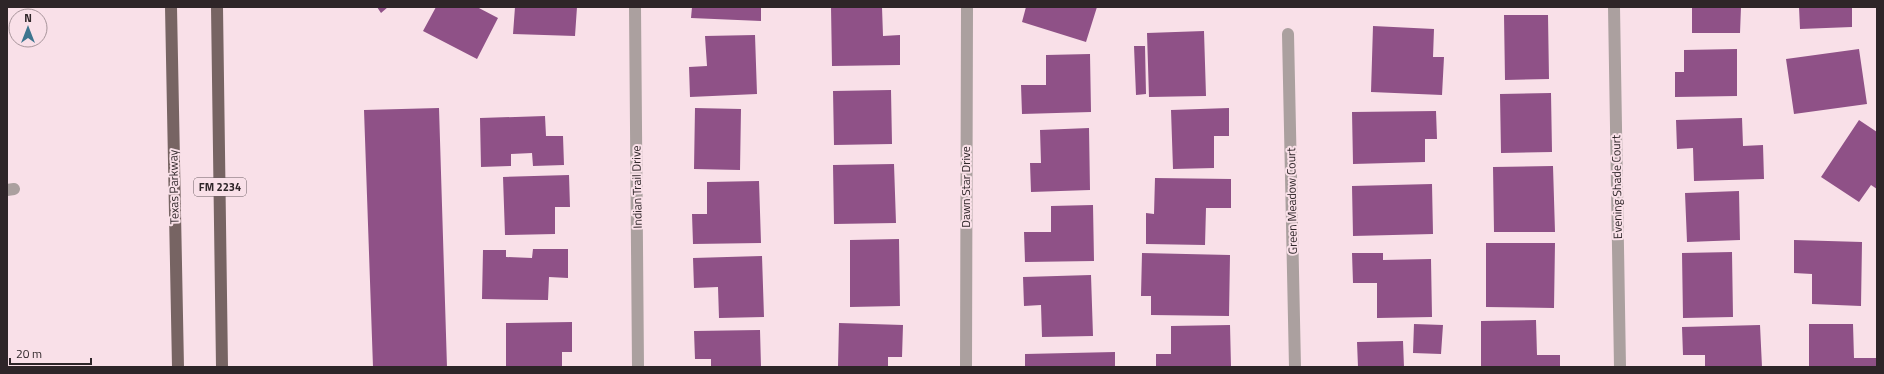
<svg xmlns="http://www.w3.org/2000/svg" width="1884" height="374" font-family="'Titillium Web',sans-serif">
<style>
.building{fill:#8f5187}
.lines{fill:none;stroke-linecap:round;stroke-linejoin:round}
.minor{stroke:#aba09f;stroke-width:12}
.major{stroke:#776463;stroke-width:12}
.labels{text-anchor:middle;stroke-width:4;stroke-linejoin:round;paint-order:stroke}
.shield{fill:#f9e0e8;stroke:#6b5d62;stroke-width:1}
.shield-label{font-size:11px;font-weight:bold;fill:#2e2528}
.street-label{font-size:12px;fill:#2e2528;stroke:#f9e0e8}
</style>
<rect width="100%" height="100%" fill="#f9e0e8"/>
<path class="building" d="M 377,7 L 388,7 L 381,13 Z
M 436,7 L 477,7 L 498,18 L 477,59 L 423,31 Z
M 515,7 L 577,7 L 575,36 L 513,34 Z
M 692,7 L 761,7 L 761,21 L 691,18 Z
M 831,7 L 882,7 L 883,36 L 900,35 L 900,65 L 832,66 Z
M 1026,7 L 1097,7 L 1086,42 L 1022,22 Z
M 1692,7 L 1741,7 L 1740,33 L 1692,33 Z
M 1799,7 L 1852,7 L 1852,27 L 1800,29 Z
M 1504,15 L 1548,15 L 1549,79 L 1505,80 Z
M 1373,26 L 1434,29 L 1433,57 L 1444,57 L 1442,95 L 1371,92 Z
M 1204,31 L 1206,96 L 1149,97 L 1147,33 Z
M 755,35 L 757,94 L 690,97 L 689,67 L 707,66 L 705,36 Z
M 1134,46 L 1145,46 L 1146,94 L 1136,95 Z
M 1737,49 L 1737,96 L 1675,97 L 1675,72 L 1684,72 L 1684,50 Z
M 1859,49 L 1867,104 L 1794,114 L 1786,59 Z
M 1090,54 L 1091,112 L 1022,114 L 1021,85 L 1046,85 L 1046,55 Z
M 891,90 L 892,144 L 834,145 L 833,91 Z
M 1551,93 L 1552,152 L 1501,153 L 1500,94 Z
M 439,108 L 447,367 L 373,367 L 364,110 Z
M 695,108 L 741,109 L 740,170 L 694,169 Z
M 1229,108 L 1229,136 L 1214,136 L 1214,168 L 1173,169 L 1171,110 Z
M 1436,111 L 1437,139 L 1425,139 L 1425,162 L 1353,164 L 1352,112 Z
M 545,116 L 546,136 L 563,136 L 564,165 L 533,166 L 532,153 L 511,154 L 511,166 L 481,167 L 480,118 Z
M 1742,118 L 1743,146 L 1763,145 L 1764,179 L 1694,181 L 1693,148 L 1677,149 L 1676,120 Z
M 1859,120 L 1877,132 L 1877,189 L 1871,185 L 1859,202 L 1821,177 Z
M 1089,128 L 1090,190 L 1031,192 L 1030,163 L 1041,163 L 1040,130 Z
M 894,164 L 896,223 L 834,224 L 833,165 Z
M 1553,166 L 1555,232 L 1494,232 L 1493,167 Z
M 569,175 L 570,207 L 555,207 L 555,234 L 505,235 L 503,177 Z
M 1155,178 L 1231,179 L 1231,208 L 1206,208 L 1205,245 L 1146,244 L 1146,213 L 1154,214 Z
M 759,181 L 761,243 L 693,244 L 692,214 L 707,214 L 707,182 Z
M 1432,184 L 1433,234 L 1353,236 L 1352,186 Z
M 1739,191 L 1740,240 L 1687,242 L 1685,193 Z
M 1093,205 L 1094,261 L 1025,262 L 1024,232 L 1051,232 L 1051,206 Z
M 899,239 L 900,306 L 850,307 L 850,240 Z
M 1794,240 L 1862,242 L 1861,306 L 1812,304 L 1812,274 L 1794,273 Z
M 1486,243 L 1555,243 L 1554,308 L 1486,307 Z
M 533,249 L 568,249 L 568,278 L 549,277 L 548,300 L 482,299 L 483,250 L 506,250 L 506,257 L 532,258 Z
M 1732,252 L 1733,317 L 1683,318 L 1682,253 Z
M 1142,253 L 1230,255 L 1229,316 L 1151,315 L 1151,296 L 1141,296 Z
M 1352,253 L 1383,253 L 1383,260 L 1431,259 L 1432,317 L 1377,318 L 1377,283 L 1353,283 Z
M 762,256 L 764,317 L 719,318 L 718,287 L 694,288 L 693,258 Z
M 1091,275 L 1093,336 L 1042,337 L 1041,305 L 1024,306 L 1023,277 Z
M 1536,320 L 1537,355 L 1560,355 L 1560,367 L 1481,367 L 1481,321 Z
M 572,322 L 572,352 L 562,352 L 562,367 L 506,367 L 506,323 Z
M 839,323 L 903,325 L 902,357 L 888,357 L 888,367 L 838,367 Z
M 1414,324 L 1443,325 L 1441,354 L 1413,353 Z
M 1809,324 L 1853,324 L 1854,358 L 1877,358 L 1877,367 L 1809,367 Z
M 1230,325 L 1231,367 L 1156,367 L 1156,354 L 1171,354 L 1171,326 Z
M 1760,325 L 1762,367 L 1705,367 L 1705,355 L 1683,355 L 1682,327 Z
M 760,330 L 761,367 L 711,367 L 711,359 L 695,359 L 694,331 Z
M 1403,341 L 1404,367 L 1358,367 L 1357,342 Z
M 1115,352 L 1115,367 L 1025,367 L 1025,354 Z"/>
<g class="lines">
<path class="minor" d="M 635,7 L 638,367
M 1614,7 L 1620,367
M 1288,34 L 1295,367
M 7,190 L 14,189
M 966,367 L 967,7"/>
<path class="major" d="M 171,7 L 178,367
M 217,7 L 222,367"/>
</g>
<g class="labels">
<rect class="shield" x="194" y="178" width="52" height="18" rx="3"/>
<g class="shield-label">
<text x="220" y="191">FM 2234</text>
</g>
<g class="street-label">
<text transform="translate(174 187) rotate(-91)" y="4">Texas Parkway</text>
<text transform="translate(637 187) rotate(-91)" y="4">Indian Trail Drive</text>
<text transform="translate(966 187) rotate(-90)" y="4">Dawn Star Drive</text>
<text transform="translate(1617 187) rotate(-91)" y="4">Evening Shade Court</text>
<text transform="translate(1292 201) rotate(-91)" y="4">Green Meadow Court</text>
</g>
</g>
<rect width="1884" height="374" fill="none" stroke="#2e2528" stroke-width="16"/>
<g transform="translate(28 28)"><circle r="19" fill="#f9e0e8" stroke="#a8959b"/>
<path d="M0-3L7 15L0 10L-7 15Z" fill="#3d758f"/>
<text y="-6" font-size="11" font-weight="bold" text-anchor="middle" fill="#2e2528">N</text>
</g>
<path d="M10 358v6h81v-6" fill="none" stroke="#2e2528" stroke-width="2"/>
<text x="16" y="358" font-size="12" fill="#2e2528" stroke="#f9e0e8" stroke-width="3" paint-order="stroke">20 m</text>
</svg>
